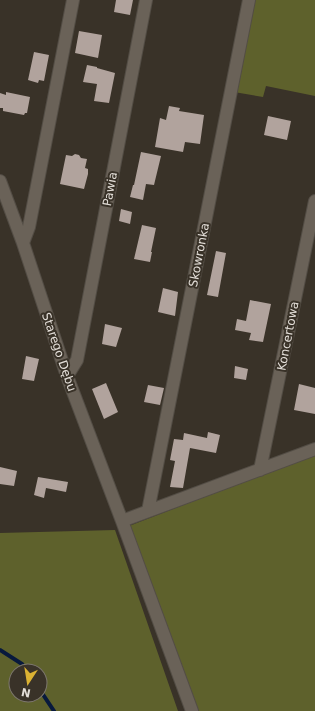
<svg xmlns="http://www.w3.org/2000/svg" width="315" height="711" font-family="'DejaVu Sans',sans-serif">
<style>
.forest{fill:#5e612c;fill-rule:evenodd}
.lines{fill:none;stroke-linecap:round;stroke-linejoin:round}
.stream{stroke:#08193d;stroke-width:4}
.building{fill:#b1a39d}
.street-casing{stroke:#534d45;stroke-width:14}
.street{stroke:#6a6258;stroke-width:12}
.labels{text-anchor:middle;stroke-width:4;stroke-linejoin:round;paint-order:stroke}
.street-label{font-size:12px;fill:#e3ded8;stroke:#393228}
</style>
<rect width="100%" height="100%" fill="#393228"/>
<path class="forest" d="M 253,0 L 315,0 L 315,96 L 266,86 L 263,97 L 234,92 Z
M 315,454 L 315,711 L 198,711 L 129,526 Z
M 115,530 L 178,711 L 0,711 L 0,533 ZM 16,671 L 40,671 L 40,695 L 16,695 Z"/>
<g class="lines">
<path class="stream" d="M 0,650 L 22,664 L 27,671
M 40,690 L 54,711"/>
</g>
<path class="building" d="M 116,0 L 133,0 L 130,15 L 114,12 Z
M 79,31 L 102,35 L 98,58 L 75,53 Z
M 34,52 L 49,55 L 44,81 L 39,80 L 38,83 L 28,80 Z
M 87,65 L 97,67 L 97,68 L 115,73 L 109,103 L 94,101 L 97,84 L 83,82 Z
M 6,92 L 30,97 L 27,113 L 25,113 L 24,115 L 3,111 L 3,108 L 0,108 L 0,93 L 6,95 Z
M 169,106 L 180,108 L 179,111 L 204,115 L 200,144 L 185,142 L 183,152 L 155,147 L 160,118 L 166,120 Z
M 268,116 L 291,121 L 287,140 L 264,135 Z
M 141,152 L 161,156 L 154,185 L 146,184 L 143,200 L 130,197 L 133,185 L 134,185 Z
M 75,154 L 79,155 L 81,158 L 87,159 L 85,168 L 88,169 L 88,174 L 84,189 L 60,184 L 66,155 L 72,156 Z
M 121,209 L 132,212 L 130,224 L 119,221 Z
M 142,225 L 156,228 L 151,252 L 152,252 L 150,262 L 134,259 Z
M 216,251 L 226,253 L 218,297 L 207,295 Z
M 163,288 L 178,292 L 175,316 L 158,312 Z
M 250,300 L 271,304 L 263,342 L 249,340 L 251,333 L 235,330 L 237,319 L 246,321 Z
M 105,324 L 122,328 L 116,347 L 102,344 Z
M 26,356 L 39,359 L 34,381 L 22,379 Z
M 235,366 L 248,369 L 246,380 L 234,378 Z
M 106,383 L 118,412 L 104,419 L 92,389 Z
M 299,384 L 315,388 L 315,414 L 294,410 Z
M 148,385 L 164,388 L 160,405 L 144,402 Z
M 208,432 L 220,435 L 216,453 L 190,448 L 183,488 L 170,487 L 175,461 L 170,460 L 174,439 L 183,440 L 184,433 L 207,438 Z
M 0,467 L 17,471 L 14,486 L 0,484 Z
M 38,477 L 68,482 L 66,492 L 46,488 L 44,498 L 34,495 Z"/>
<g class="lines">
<g class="street-casing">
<path id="street" d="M 0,181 L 23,243 L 67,376 L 122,521 L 192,711
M 23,243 L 29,227 L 73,0
M 67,376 L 77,360 L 146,0
M 260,470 L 315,201
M 148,511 L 249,0
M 122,521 L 315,449"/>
</g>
<use href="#street" class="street"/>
</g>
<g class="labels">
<g class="street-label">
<text transform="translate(110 189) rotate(-79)" y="4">Pawia</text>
<text transform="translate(199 255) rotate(-79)" y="4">Skowronka</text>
<text transform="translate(288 336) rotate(-79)" y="4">Koncertowa</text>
<text transform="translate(59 352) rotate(71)" y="4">Starego Dębu</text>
</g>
</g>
<g transform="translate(28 683) rotate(192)"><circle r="19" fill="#393228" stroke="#7d776e"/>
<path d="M0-3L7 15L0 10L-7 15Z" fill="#dbb233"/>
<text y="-6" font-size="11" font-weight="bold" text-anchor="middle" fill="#e3ded8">N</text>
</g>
</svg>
